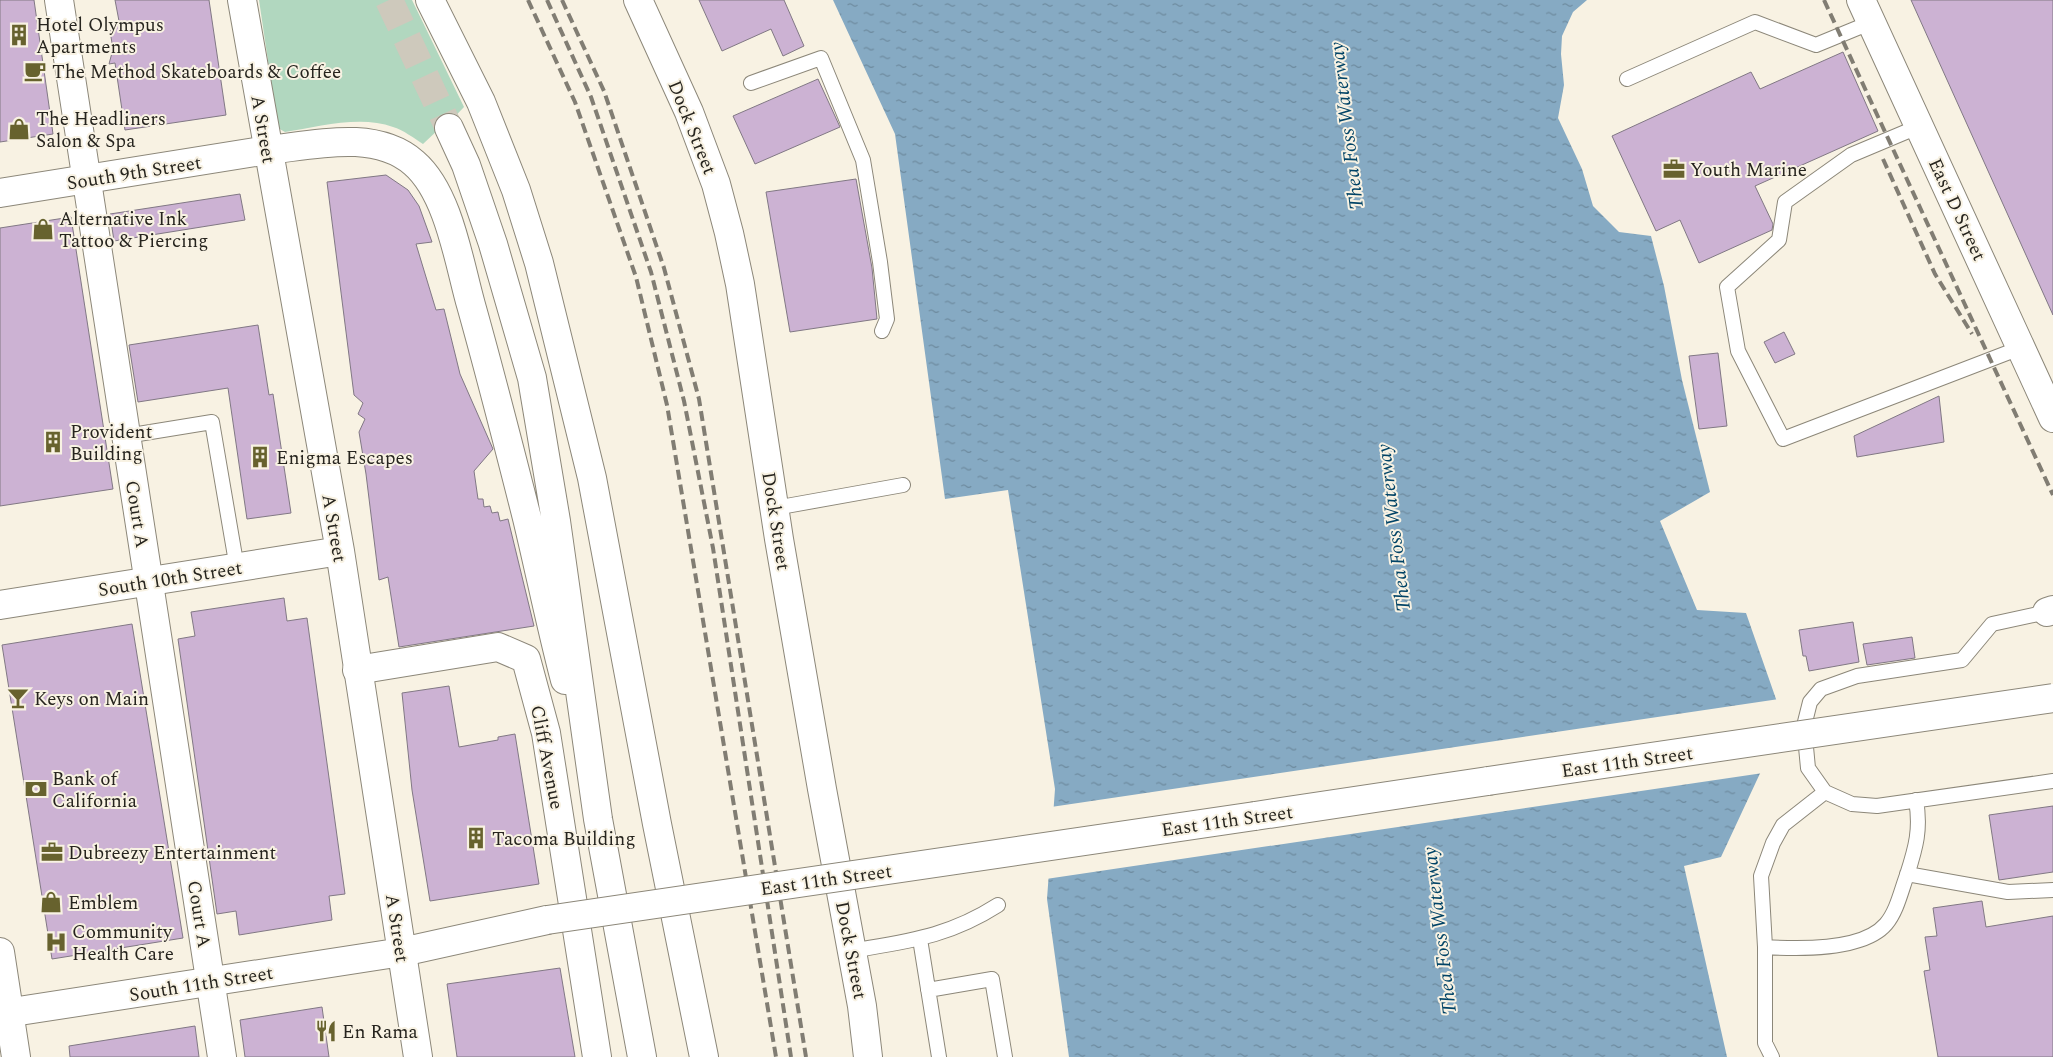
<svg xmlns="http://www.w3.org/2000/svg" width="2053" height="1057" font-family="Spectral,serif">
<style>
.park{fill:#b1d7bf}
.water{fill:url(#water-ripples)}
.pier{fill:#f8f2e3}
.building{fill:#ccb2d3;stroke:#817884}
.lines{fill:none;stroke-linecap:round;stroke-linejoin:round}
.highway-tunnel{stroke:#cec9bc;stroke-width:28;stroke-dasharray:28 14;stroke-linecap:butt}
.lane-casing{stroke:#8c8779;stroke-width:16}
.street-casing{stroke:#8c8779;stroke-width:30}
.secondary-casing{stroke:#8c8779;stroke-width:30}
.primary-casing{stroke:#8c8779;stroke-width:30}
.highway-casing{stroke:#8c8779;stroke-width:30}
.lane{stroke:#fff;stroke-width:14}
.street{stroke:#fff;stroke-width:28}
.secondary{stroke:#fff;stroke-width:28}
.primary{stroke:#fff;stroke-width:28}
.highway{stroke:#fff;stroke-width:28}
.rail{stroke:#817d73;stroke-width:4;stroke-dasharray:10 5;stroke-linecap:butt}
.secondary-bridge-casing{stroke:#8c8779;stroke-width:30;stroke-linecap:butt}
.secondary-bridge{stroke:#fff;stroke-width:28}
.labels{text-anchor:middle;stroke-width:4;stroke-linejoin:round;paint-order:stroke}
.poi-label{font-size:19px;fill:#26241e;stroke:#f8f2e3;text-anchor:start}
.street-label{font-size:19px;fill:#26241e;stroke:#f8f2e3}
.water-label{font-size:20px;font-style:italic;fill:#004366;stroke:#f8f2e3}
</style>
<defs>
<pattern id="water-ripples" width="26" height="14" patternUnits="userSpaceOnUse" patternTransform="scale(1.25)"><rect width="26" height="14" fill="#86aac3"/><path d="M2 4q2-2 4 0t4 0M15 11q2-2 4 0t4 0" fill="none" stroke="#6d8a9e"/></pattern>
</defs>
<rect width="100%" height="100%" fill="#f8f2e3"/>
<path class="park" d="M 259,0 L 412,0 L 464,107 L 442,130 L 440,128 L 423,144 C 414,138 403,130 393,127 C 360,115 318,127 285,132 L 278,128 Z"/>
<path class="water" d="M 833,0 L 1587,0 L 1573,12 L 1562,36 L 1561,54 L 1564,85 L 1558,118 L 1582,169 L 1593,206 L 1619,232 L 1651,236 L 1664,286 L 1682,380 L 1710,492 L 1660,521 L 1697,610 L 1746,613 L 1784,722 L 1721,857 L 1684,866 L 1727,1057 L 1069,1057 L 1047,899 L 1055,789 L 1008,490 L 945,499 L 895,134 Z"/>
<path class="pier" d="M 1779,699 L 1787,722 L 1763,773 L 1046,879 L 1051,807 Z"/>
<path class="building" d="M 0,0 L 34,0 L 53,134 L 0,142 Z
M 115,0 L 209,0 L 226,115 L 125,130 L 115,63 L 109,64 L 113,49 L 110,31 L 119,21 Z
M 699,0 L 784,0 L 804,46 L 783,56 L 771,29 L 722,51 Z
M 1911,0 L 2053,0 L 2053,315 Z
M 1843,52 L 1878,131 L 1755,186 L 1773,224 L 1772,230 L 1699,263 L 1680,220 L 1656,231 L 1612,136 L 1751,72 L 1760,89 Z
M 818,79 L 840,127 L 755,164 L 733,116 Z
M 386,175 L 408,190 L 419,206 L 432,242 L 416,244 L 436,310 L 444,309 L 460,374 L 493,449 L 474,471 L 478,499 L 483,499 L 484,507 L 490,506 L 492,513 L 498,512 L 500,521 L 508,519 L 534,626 L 399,647 L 388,577 L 379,580 L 366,474 L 359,432 L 365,419 L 358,414 L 363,403 L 354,395 L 327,182 Z
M 856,179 L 872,268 L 877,319 L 790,332 L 766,192 Z
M 240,194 L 245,220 L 114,241 L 110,214 Z
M 71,217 L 113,489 L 0,506 L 0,228 Z
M 258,325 L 269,395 L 273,394 L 291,513 L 247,519 L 228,388 L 138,402 L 129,345 Z
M 1784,332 L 1795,354 L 1775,363 L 1764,342 Z
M 1718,353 L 1727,426 L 1699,429 L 1689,356 Z
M 1939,396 L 1944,442 L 1857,457 L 1854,436 Z
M 284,598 L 287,621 L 307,618 L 345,894 L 329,896 L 332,920 L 239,935 L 236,911 L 217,914 L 178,639 L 195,636 L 191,612 Z
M 1853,622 L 1859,662 L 1809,671 L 1806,656 L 1803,656 L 1799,630 Z
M 132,624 L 183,938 L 52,959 L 2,645 Z
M 1912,637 L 1915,658 L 1867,665 L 1863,644 Z
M 449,686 L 459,747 L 498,740 L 498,737 L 515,734 L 539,884 L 430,901 L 412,790 L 402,693 Z
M 2053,806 L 2053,872 L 1999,880 L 1989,815 Z
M 1982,901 L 1986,927 L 2053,916 L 2053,1057 L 1938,1057 L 1924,971 L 1930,970 L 1925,937 L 1937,936 L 1933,908 Z
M 560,968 L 575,1057 L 457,1057 L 447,984 Z
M 322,1007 L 329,1057 L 245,1057 L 240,1020 Z
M 195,1026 L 199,1057 L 70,1057 L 69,1046 Z"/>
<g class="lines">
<path class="highway-tunnel" d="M 389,0 L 449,128"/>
<g class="lane-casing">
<path id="lane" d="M 1627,79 L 1755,22 L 1816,45 L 1872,22
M 751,83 L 821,58 L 863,160 L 880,262 L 887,319 L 882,331
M 1920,126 L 1851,155 L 1785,202 L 1779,240 L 1727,287 L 1738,351 L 1783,439 L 2020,348
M 126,436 L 212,422 L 237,568
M 775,508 L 903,485
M 2047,612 L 1992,624 L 1962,660 L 1857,676 L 1821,689 L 1810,702 L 1804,726 L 1808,768 L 1825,792 L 1852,804 L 1877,806 L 2053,781
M 1907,874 L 2008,892 L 2053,890
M 920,939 L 939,1057
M 1765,947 C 1797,949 1863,951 1886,924 C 1897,911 1901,891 1907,875 C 1916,847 1921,829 1916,800
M 851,951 C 908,941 948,937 998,905
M 928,990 L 992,979 L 1005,1057
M 1772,1057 L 1765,1043 L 1765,947 L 1761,876 L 1773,843 L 1783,825 L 1825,792"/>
</g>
<g class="street-casing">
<path id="street" d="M 59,0 L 222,1057
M 1861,0 L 2053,418
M 2047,612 L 2053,610
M 357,670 L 498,647 L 526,659 L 546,733 L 597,1057"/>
</g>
<g class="secondary-casing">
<path id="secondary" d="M 242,0 L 340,551 L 418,1057
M 638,0 L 689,112 L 716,184 L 729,233 L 740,284 L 779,539 L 822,789 L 862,1006 L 868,1057
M 0,605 L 340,551
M 1255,816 L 1488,781
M 0,1014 L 402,952 L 547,920"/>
</g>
<g class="primary-casing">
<path id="primary" d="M 0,193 L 268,150
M 0,952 L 16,1057"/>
</g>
<g class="highway-casing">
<path id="highway" d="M 430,0 L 481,102 L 516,190 L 539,263 L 592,478 L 657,824 L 704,1057
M 449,128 L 466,165 L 493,244 L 532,378 L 556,521 L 598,819 L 642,1057
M 268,150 C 314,145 375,129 414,163 C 449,193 459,263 471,305 C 491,376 509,447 527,518 C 540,572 551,627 565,680"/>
</g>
<use href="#lane" class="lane"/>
<use href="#street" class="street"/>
<use href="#secondary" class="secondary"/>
<use href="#primary" class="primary"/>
<use href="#highway" class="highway"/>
<path class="rail" d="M 528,0 L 575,102 L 636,277 L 667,405 L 776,1057
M 547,0 L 591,97 L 651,272 L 684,401 L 713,548 L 791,1057
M 562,0 L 604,91 L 664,268 L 699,399 L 806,1057
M 1824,0 L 2053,495
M 1883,159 L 1935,274 L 1972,334"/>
<g class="secondary-bridge-casing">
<path id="secondary-bridge" d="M 1488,781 L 2053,698
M 547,920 L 1255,816"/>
</g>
<use href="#secondary-bridge" class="secondary-bridge"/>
</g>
<defs>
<g id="building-bare" transform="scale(1.725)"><path d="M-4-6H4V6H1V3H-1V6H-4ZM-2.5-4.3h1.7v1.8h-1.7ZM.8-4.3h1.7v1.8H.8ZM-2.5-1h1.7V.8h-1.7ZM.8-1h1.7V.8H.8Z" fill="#67622e" stroke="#f8f2e3" stroke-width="2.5" paint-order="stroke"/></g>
<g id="cafe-bare" transform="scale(1.725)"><path d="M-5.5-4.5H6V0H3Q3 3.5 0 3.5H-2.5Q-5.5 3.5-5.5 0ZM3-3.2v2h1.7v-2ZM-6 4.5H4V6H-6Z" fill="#67622e" stroke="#f8f2e3" stroke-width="2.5" paint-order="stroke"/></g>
<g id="shop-bare" transform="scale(1.725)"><path d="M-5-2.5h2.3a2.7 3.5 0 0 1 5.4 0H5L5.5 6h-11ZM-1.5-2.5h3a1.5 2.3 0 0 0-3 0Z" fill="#67622e" stroke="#f8f2e3" stroke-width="2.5" paint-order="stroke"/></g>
<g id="office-bare" transform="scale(1.725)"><path d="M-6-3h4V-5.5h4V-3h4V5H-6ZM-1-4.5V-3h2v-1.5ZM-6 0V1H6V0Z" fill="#67622e" stroke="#f8f2e3" stroke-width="2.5" paint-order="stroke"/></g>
<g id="bar-bare" transform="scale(1.725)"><path d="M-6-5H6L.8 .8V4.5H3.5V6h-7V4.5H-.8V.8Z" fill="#67622e" stroke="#f8f2e3" stroke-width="2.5" paint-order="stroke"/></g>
<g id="bank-bare" transform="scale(1.725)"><path d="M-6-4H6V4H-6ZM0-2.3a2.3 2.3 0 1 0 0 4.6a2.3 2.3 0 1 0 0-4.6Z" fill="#67622e" stroke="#f8f2e3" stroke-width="2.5" paint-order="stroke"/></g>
<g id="hospital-bare" transform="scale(1.725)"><path d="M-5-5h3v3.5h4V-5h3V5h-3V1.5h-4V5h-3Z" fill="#67622e" stroke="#f8f2e3" stroke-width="2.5" paint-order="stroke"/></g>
<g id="restaurant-bare" transform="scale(1.725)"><path d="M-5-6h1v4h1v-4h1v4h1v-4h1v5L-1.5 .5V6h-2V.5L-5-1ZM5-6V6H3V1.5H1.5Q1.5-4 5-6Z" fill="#67622e" stroke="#f8f2e3" stroke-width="2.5" paint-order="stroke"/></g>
</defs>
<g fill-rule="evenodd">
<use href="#building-bare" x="19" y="35"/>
<use href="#cafe-bare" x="35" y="71"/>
<use href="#shop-bare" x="19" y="129"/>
<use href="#office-bare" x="1674" y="169"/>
<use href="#shop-bare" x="43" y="229"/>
<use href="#building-bare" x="53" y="442"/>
<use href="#building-bare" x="260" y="457"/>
<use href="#bar-bare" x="18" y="698"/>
<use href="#bank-bare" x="36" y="789"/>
<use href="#building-bare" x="476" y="838"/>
<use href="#office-bare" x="52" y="852"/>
<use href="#shop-bare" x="51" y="902"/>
<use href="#hospital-bare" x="56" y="942"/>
<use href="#restaurant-bare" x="326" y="1031"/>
</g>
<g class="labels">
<g class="poi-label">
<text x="36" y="31">Hotel Olympus<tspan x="36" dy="22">Apartments</tspan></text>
<text x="52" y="78">The Method Skateboards &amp; Coffee</text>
<text x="36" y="125">The Headliners<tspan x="36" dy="22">Salon &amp; Spa</tspan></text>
<text x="1690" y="176">Youth Marine</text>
<text x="59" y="225">Alternative Ink<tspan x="59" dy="22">Tattoo &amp; Piercing</tspan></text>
<text x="70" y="438">Provident<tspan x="70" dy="22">Building</tspan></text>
<text x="276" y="464">Enigma Escapes</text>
<text x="34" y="705">Keys on Main</text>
<text x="52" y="785">Bank of<tspan x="52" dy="22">California</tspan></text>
<text x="492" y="845">Tacoma Building</text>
<text x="68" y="859">Dubreezy Entertainment</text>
<text x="68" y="909">Emblem</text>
<text x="72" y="938">Community<tspan x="72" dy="22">Health Care</tspan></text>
<text x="342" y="1038">En Rama</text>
</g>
<g class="street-label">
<text transform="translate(693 127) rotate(68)" y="7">Dock Street</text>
<text transform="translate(264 129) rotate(80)" y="7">A Street</text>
<text transform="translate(134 172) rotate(-9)" y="7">South 9th Street</text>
<text transform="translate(1958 209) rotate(65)" y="7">East D Street</text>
<text transform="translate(138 514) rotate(81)" y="7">Court A</text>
<text transform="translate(777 521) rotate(81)" y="7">Dock Street</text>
<text transform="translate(335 528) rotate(80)" y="7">A Street</text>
<text transform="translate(170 578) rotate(-9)" y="7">South 10th Street</text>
<text transform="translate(548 757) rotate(79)" y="7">Cliff Avenue</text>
<text transform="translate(1627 761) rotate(-8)" y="7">East 11th Street</text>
<text transform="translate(1227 820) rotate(-8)" y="7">East 11th Street</text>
<text transform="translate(826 879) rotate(-8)" y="7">East 11th Street</text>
<text transform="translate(200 914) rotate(81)" y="7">Court A</text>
<text transform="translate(398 928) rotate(81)" y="7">A Street</text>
<text transform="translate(852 950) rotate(79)" y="7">Dock Street</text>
<text transform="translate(201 983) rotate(-9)" y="7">South 11th Street</text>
</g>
<g class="water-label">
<text transform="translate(1346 126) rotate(-97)" y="7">Thea Foss Waterway</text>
<text transform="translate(1393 528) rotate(-97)" y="7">Thea Foss Waterway</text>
<text transform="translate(1439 931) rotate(-97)" y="7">Thea Foss Waterway</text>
</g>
</g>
</svg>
